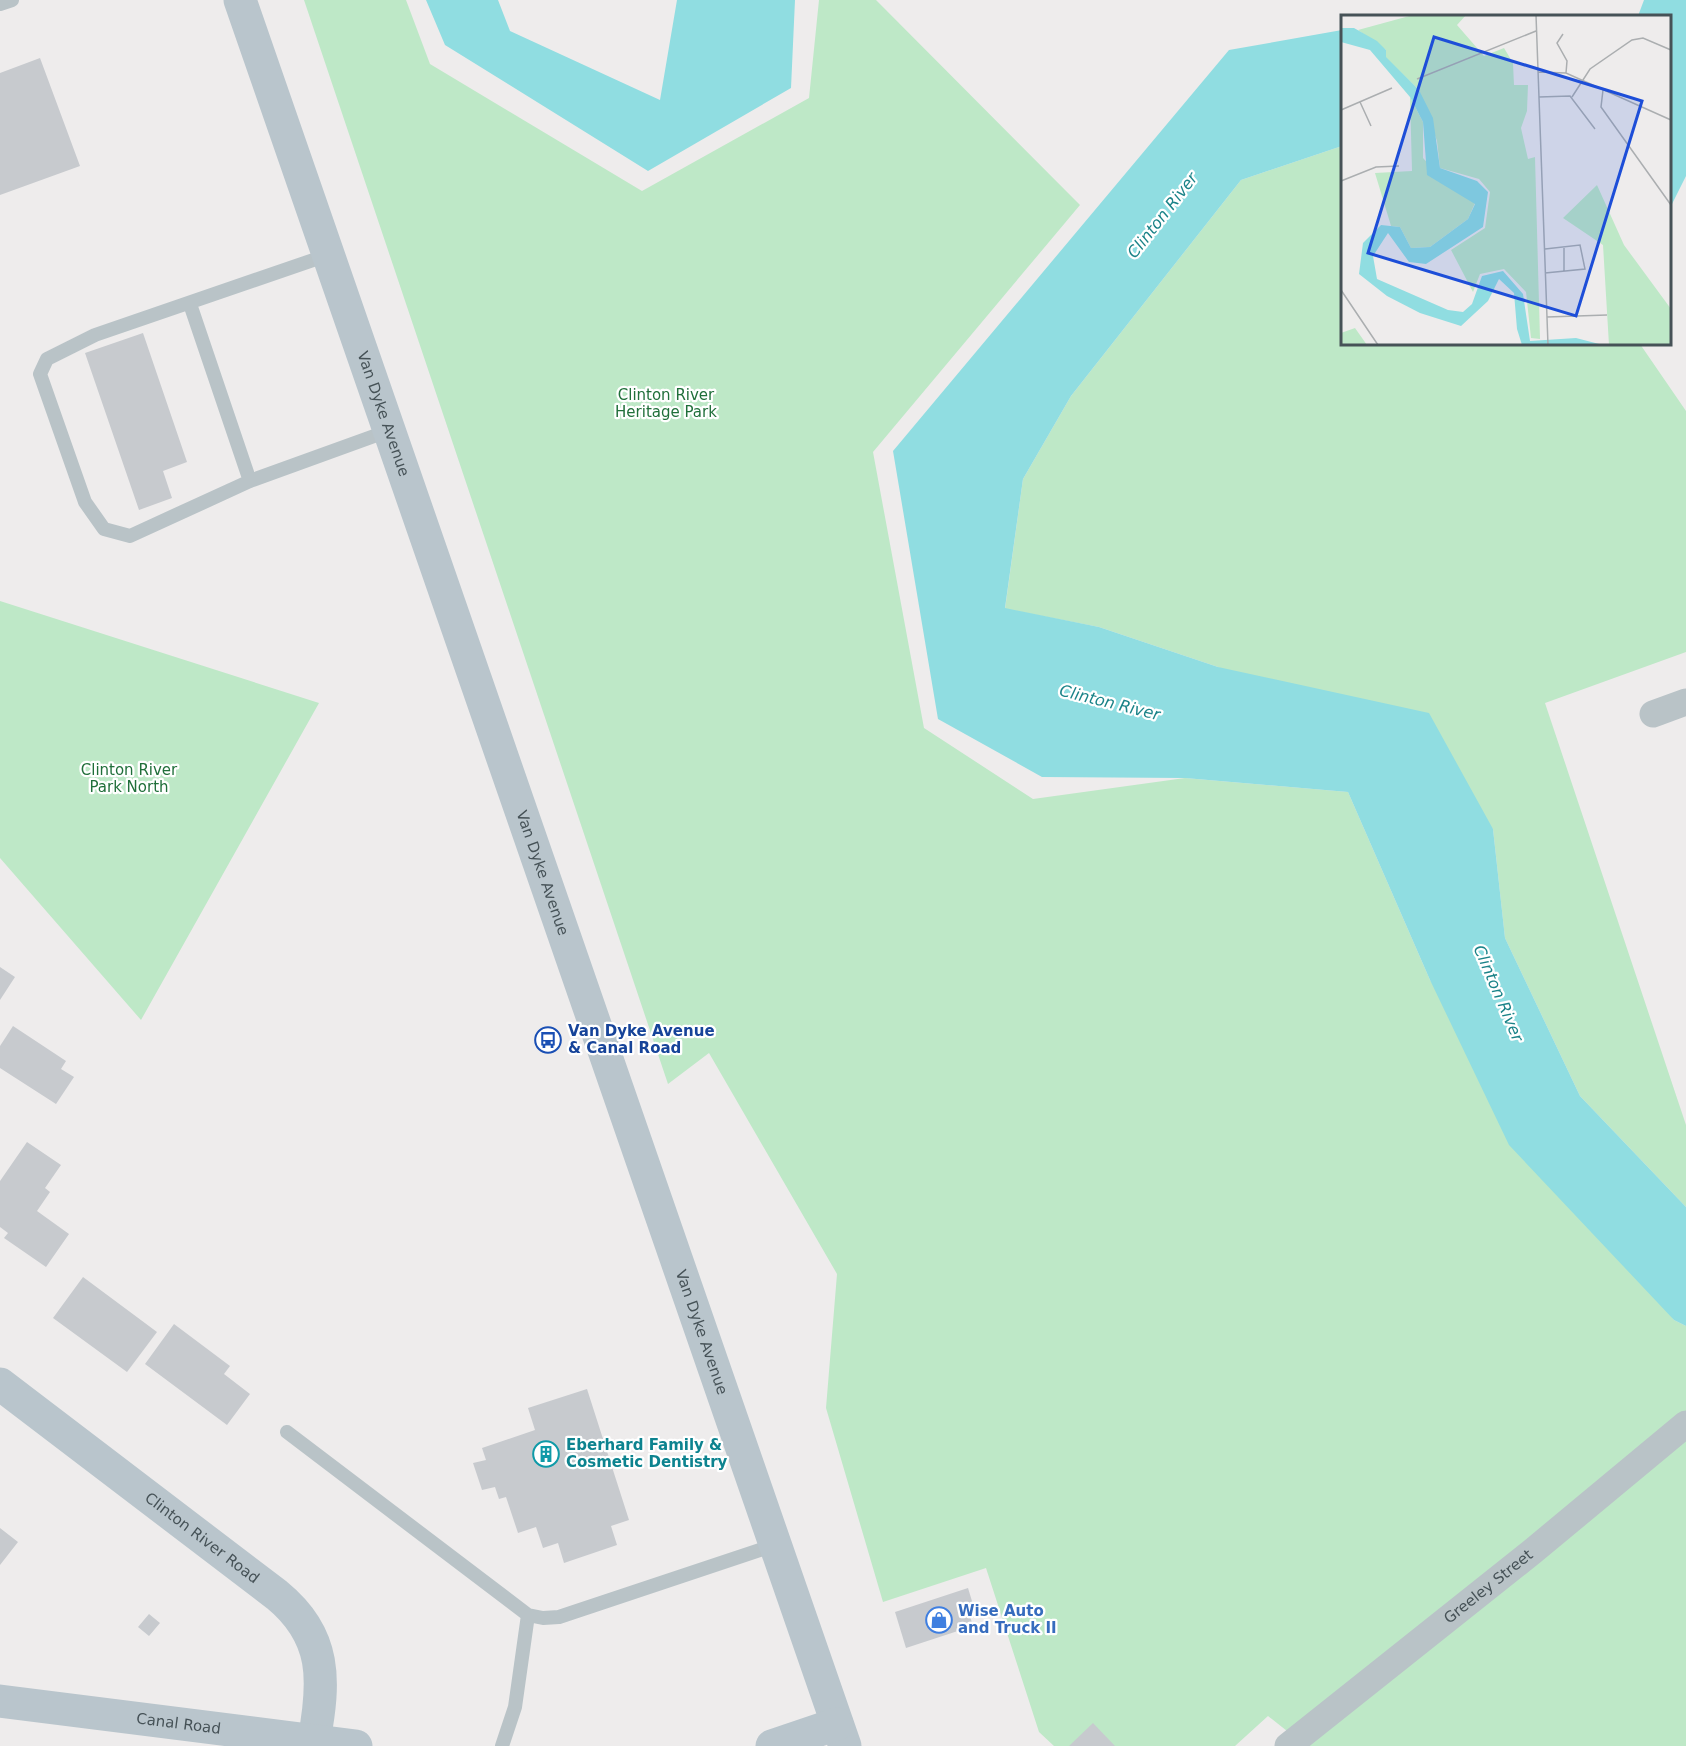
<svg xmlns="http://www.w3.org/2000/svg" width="1686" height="1746" font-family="'DejaVu Sans',sans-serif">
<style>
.green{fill:#bee8c7}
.water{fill:#90dde1}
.building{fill:#c7cace}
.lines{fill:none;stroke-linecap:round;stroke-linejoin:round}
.lane{stroke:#b9c3c7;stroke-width:14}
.street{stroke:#b9c3c7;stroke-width:27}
.secondary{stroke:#b9c5cc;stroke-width:33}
.labels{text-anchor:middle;stroke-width:4.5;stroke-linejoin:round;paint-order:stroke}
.park-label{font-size:15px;fill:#206f3a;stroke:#fff}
.street-label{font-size:15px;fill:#465257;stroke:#fff}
.transit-label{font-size:15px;font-weight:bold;fill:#164399;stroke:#fff;text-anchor:start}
.culture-label{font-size:15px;font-weight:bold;fill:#0d838f;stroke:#fff;text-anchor:start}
.shop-label{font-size:15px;font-weight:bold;fill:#366cbe;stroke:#fff;text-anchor:start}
.water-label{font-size:16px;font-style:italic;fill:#1a8388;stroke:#fff}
.inset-road{fill:none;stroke:#abaeb0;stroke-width:1.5}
.view{fill:#1d4ed8;fill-opacity:0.15;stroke:#1d4ed8;stroke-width:3}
.inset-edge{fill:none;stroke:#465257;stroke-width:3}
</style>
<rect width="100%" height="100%" fill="#eeecec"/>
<path class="green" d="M 304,0 L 406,0 L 430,64 L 642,191 L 809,98 L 819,0 L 876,0 L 1080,205 L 873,452 L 924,728 L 1033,799 L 1185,778 L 1348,792 L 1430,980 L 1674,1320 L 1686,1326 L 1686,1746 L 1306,1746 L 1268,1716 L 1235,1746 L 1054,1746 L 1039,1732 L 986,1568 L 883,1602 L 826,1408 L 837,1274 L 709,1053 L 668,1084 Z
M 1342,146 L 1342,344 L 1640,344 L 1686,411 L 1686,652 L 1545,703 L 1686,1125 L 1686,1207 L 1580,1096 L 1505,938 L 1493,829 L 1218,667 L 1099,627 L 1005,609 L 1023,479 L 1071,396 L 1241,180 Z
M 0,601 L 319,703 L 141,1020 L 0,858 Z"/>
<path class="water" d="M 426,0 L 498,0 L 510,31 L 660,100 L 677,0 L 795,0 L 791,88 L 648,171 L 445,45 Z
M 1644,0 L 1686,0 L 1686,176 L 1670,208 L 1670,16 L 1638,16 Z
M 1342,30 L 1342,146 L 1241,180 L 1071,396 L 1023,479 L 1005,608 L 1099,627 L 1218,667 L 1429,713 L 1493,829 L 1505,938 L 1580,1096 L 1686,1207 L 1686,1326 L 1674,1320 L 1509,1145 L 1430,980 L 1348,792 L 1185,778 L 1042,777 L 938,719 L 893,451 L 1229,50 Z"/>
<path class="building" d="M 40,58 L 80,166 L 0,195 L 0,73 Z
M 143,333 L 187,462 L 163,471 L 172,498 L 139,510 L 85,353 Z
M 0,967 L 15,977 L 0,1000 Z
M 13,1026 L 66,1061 L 61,1069 L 74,1077 L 56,1104 L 0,1068 L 0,1046 Z
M 27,1142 L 61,1165 L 45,1188 L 50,1192 L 37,1211 L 69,1234 L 46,1267 L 4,1238 L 8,1233 L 0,1227 L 0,1181 Z
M 83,1277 L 157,1332 L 127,1372 L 53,1318 Z
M 174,1324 L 230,1366 L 224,1374 L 250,1394 L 227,1425 L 145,1364 Z
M 587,1389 L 629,1520 L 611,1526 L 617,1545 L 564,1563 L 558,1543 L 543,1548 L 536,1527 L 518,1533 L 506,1497 L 499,1499 L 495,1487 L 482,1490 L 473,1463 L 486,1460 L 482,1448 L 535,1430 L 528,1408 Z
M 0,1528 L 18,1542 L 0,1565 Z
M 968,1588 L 975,1611 L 969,1613 L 973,1626 L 906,1648 L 895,1612 Z
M 149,1614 L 160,1623 L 149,1636 L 138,1627 Z
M 1093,1723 L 1115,1746 L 1069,1746 Z"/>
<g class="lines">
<path class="lane" d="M 0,4 L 12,0
M 328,255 L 95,335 L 47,359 L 40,374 L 85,502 L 104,529 L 130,536 L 250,481 L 388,431
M 190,304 L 250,481
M 287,1432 L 528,1615 L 543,1618 L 559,1617 L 775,1545
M 502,1746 L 515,1707 L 528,1615"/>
<g class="street">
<path d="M 1653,714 L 1686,702"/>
<path id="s1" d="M 1288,1746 L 1533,1551 L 1686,1424"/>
</g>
<g class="secondary">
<path id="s2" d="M 240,0 L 845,1746"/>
<path id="s3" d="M 0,1384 L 277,1595 C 327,1636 325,1681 314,1740"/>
<path id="s4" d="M 0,1701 L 356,1746"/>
<path d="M 772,1746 L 837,1724"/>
</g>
</g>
<defs>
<g id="bus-ring" transform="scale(1.35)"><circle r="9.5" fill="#fff" stroke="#1a4fb4" stroke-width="1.5"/><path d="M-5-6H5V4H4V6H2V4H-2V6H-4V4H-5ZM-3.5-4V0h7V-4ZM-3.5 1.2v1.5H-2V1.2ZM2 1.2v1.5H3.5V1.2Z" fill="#1a4fb4"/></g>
<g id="building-ring" transform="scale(1.35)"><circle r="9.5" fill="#fff" stroke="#0f9aa8" stroke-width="1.5"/><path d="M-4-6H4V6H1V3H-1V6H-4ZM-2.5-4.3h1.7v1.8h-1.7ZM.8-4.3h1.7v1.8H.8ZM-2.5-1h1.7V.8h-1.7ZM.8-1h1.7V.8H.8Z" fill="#0f9aa8"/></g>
<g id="shop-ring" transform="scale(1.35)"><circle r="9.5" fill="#fff" stroke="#3f7fe0" stroke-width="1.5"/><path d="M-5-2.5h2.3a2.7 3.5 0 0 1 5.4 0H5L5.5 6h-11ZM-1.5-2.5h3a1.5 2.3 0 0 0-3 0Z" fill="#3f7fe0"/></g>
</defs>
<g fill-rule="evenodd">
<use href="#bus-ring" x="548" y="1040"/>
<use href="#building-ring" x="546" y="1454"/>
<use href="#shop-ring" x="939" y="1620"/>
</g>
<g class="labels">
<g class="park-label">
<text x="666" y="400">Clinton River<tspan x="666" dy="17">Heritage Park</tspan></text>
<text x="129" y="775">Clinton River<tspan x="129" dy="17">Park North</tspan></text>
</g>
<g class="street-label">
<text dy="5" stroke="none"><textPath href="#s2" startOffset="438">Van Dyke Avenue</textPath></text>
<text dy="5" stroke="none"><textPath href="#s2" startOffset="924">Van Dyke Avenue</textPath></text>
<text dy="5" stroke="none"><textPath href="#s2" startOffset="1410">Van Dyke Avenue</textPath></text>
<text dy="5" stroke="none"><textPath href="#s3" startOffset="254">Clinton River Road</textPath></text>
<text dy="5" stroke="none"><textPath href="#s1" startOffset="256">Greeley Street</textPath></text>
<text dy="5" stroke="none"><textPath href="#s4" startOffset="180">Canal Road</textPath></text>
</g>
<g class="transit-label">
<text x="568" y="1036">Van Dyke Avenue<tspan x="568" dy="17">&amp; Canal Road</tspan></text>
</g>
<g class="culture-label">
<text x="566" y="1450">Eberhard Family &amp;<tspan x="566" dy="17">Cosmetic Dentistry</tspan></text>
</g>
<g class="shop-label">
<text x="958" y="1616">Wise Auto<tspan x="958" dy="17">and Truck II</tspan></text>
</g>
<g class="water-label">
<text transform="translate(1162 215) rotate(-52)" y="6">Clinton River</text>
<text transform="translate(1110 702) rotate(14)" y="6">Clinton River</text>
<text transform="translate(1499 993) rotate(67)" y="6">Clinton River</text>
</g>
</g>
<g transform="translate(1341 15)">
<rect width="330" height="330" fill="#eeecec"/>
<path d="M 72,0 L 125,0 L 116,10 L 143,41 L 163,33 L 172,48 L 173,70 L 187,70 L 186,96 L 180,113 L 187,144 L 194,142 L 199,324 L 190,323 L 185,277 L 163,254 L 139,259 L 132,277 L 110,235 L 144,213 L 149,177 L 138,164 L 99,153 L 96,126 L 78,75 L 44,42 L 45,35 L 17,15 ZM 69,82 L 82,107 L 82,143 L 110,173 L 134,188 L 127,204 L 89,232 L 70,233 L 59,212 L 50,211 L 34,158 L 71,156 ZM 256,170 L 283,230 L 330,294 L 330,330 L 268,330 L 262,230 L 222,203 ZM 14,313 L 26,330 L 0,330 L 0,318 Z" fill="#bee8c7"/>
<path d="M 0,13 L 13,13 L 36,26 L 45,35 L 45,42 L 78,75 L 92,103 L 99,153 L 136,166 L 147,177 L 142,212 L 85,249 L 68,247 L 47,218 L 32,241 L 36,264 L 107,295 L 122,297 L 131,289 L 141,261 L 162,256 L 182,279 L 189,326 L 235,323 L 262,330 L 181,330 L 176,314 L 173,278 L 158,264 L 147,286 L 120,311 L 79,298 L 46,281 L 18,259 L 22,228 L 40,210 L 59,212 L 70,233 L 89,232 L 127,204 L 134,189 L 86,160 L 82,107 L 69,82 L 29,35 L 0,27 Z" fill="#90dde1"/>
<path class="inset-road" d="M 195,0 L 207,330M 222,19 L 216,28 L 226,46 L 225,58M 197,57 L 225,58 L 330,105M 76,64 L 195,16M 262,75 L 260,92 L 330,190M 198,82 L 229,81 L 254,114M 231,82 L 249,54 L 291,25 L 302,23 L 330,35M 19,87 L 30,111M 0,95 L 51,73M 0,166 L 35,152 L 58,151M 223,233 L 223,257M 204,234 L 239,230 L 244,254 L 204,258M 0,275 L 37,330M 206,302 L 266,300"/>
<path class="view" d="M 93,22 L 301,86 L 235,301 L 27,238 Z"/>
<rect width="330" height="330" class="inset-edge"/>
</g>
</svg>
